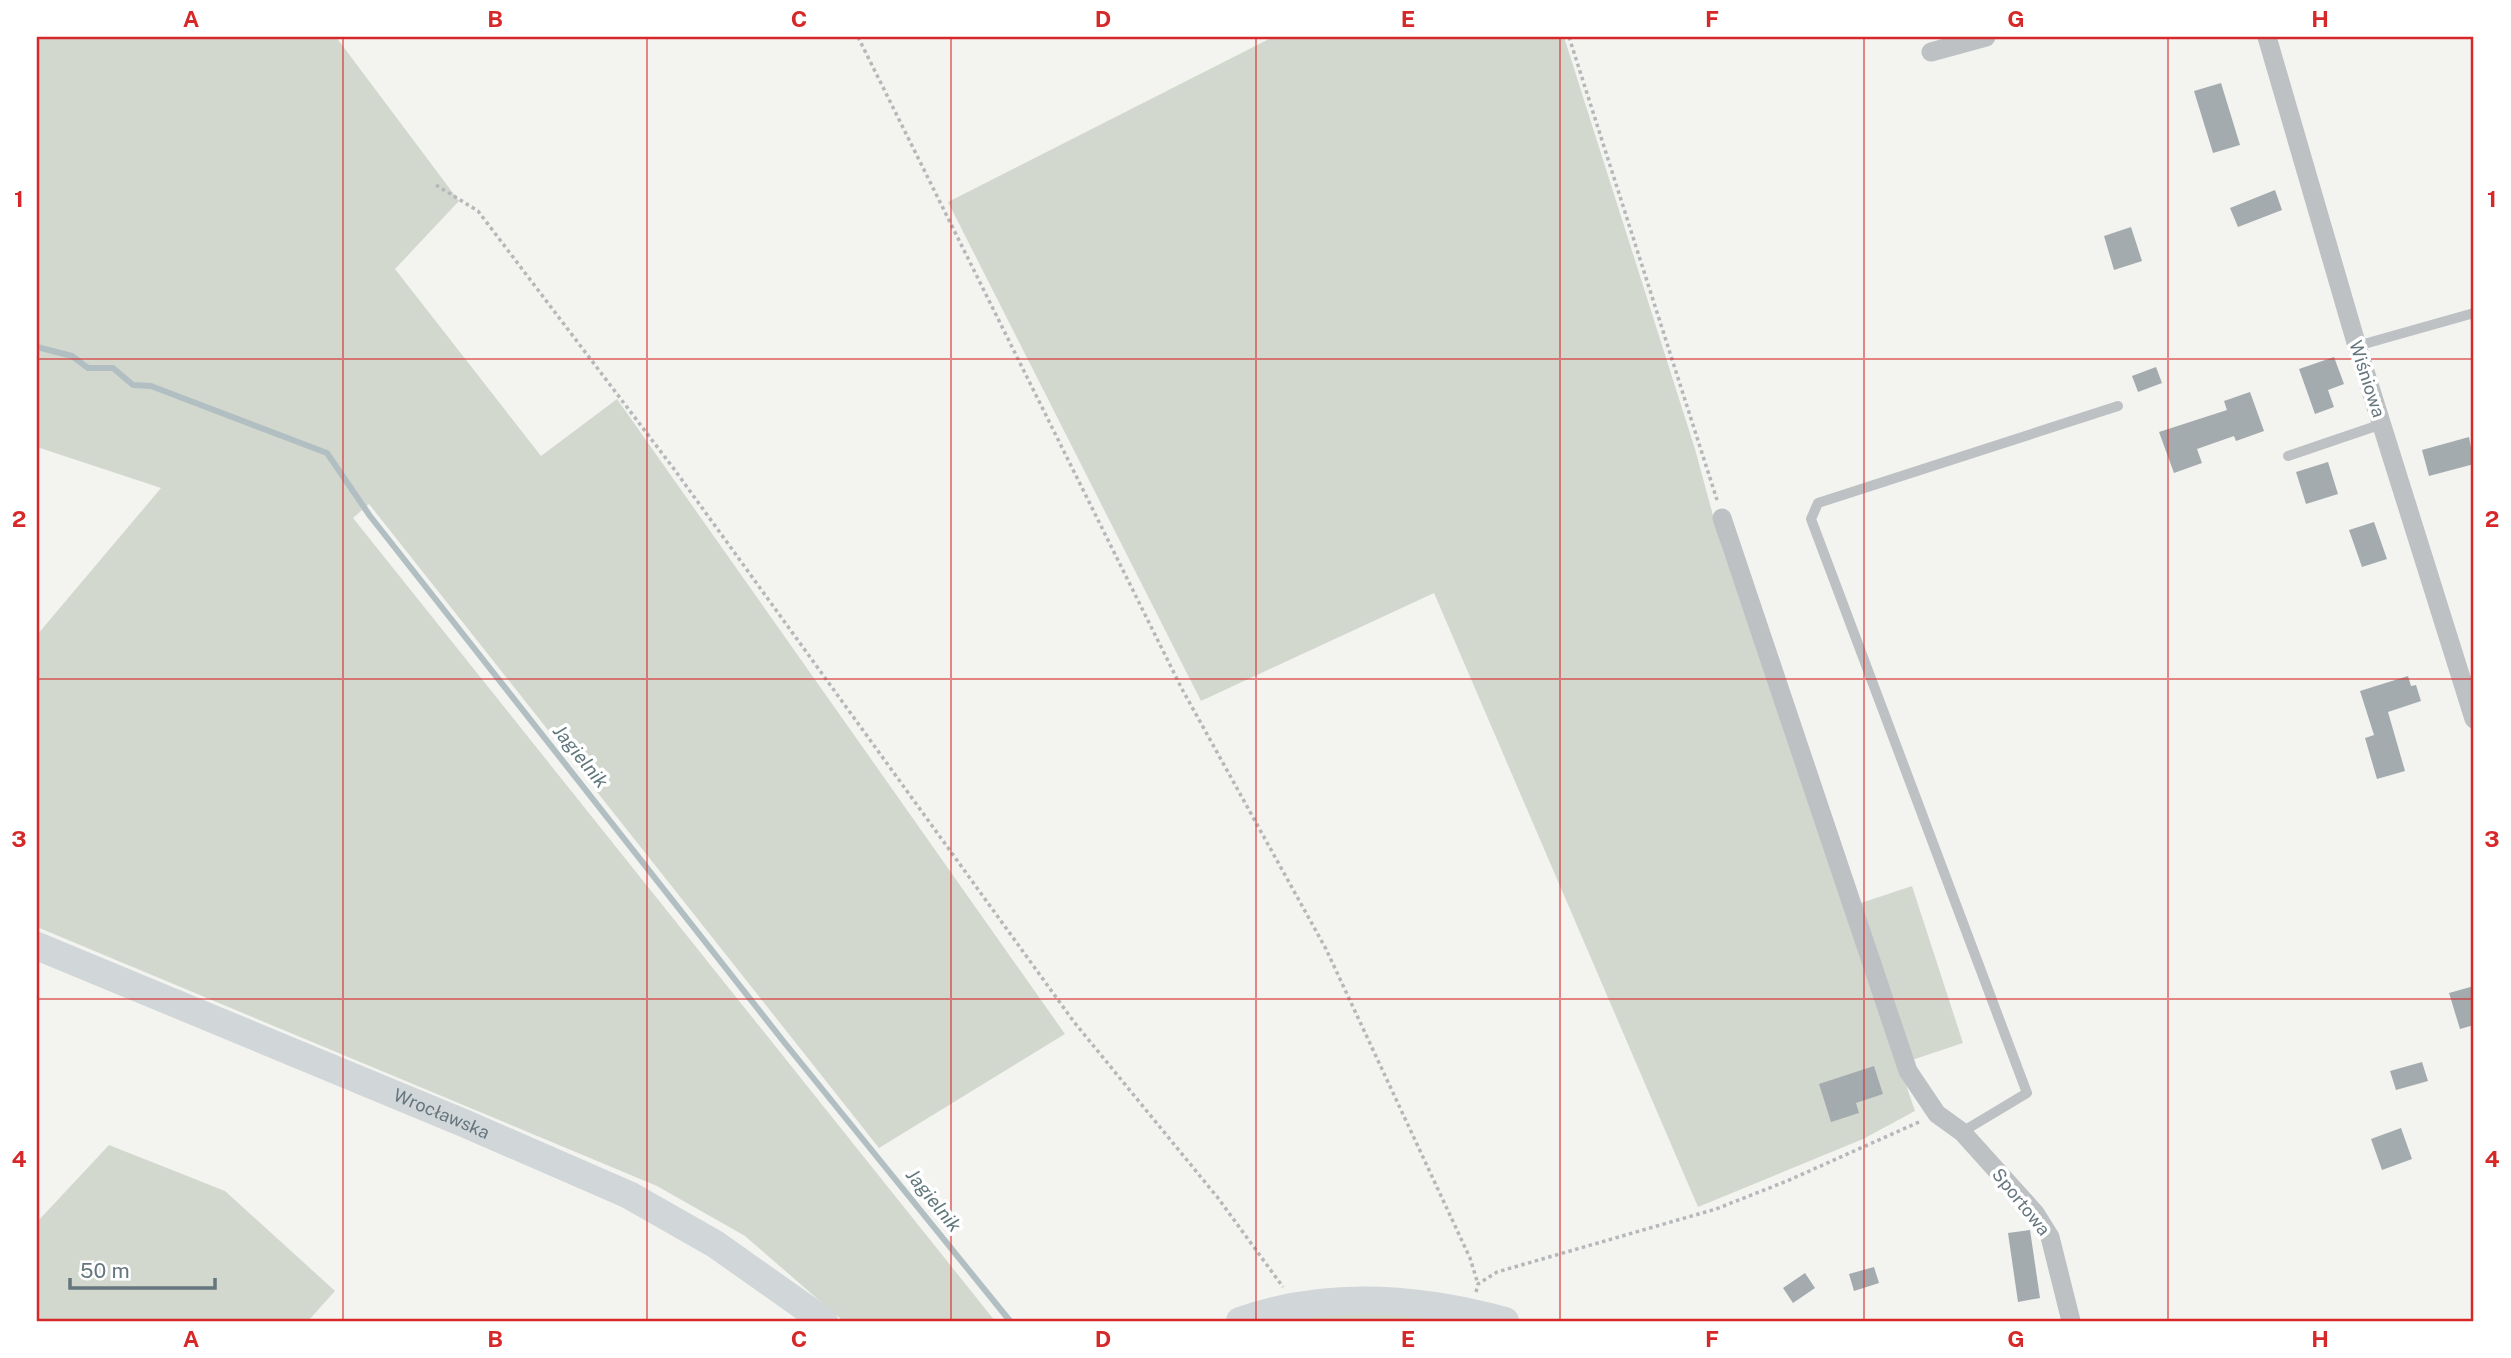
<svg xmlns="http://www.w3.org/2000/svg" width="2511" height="1358" font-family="'Public Sans',sans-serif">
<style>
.green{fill:#d3d8cf}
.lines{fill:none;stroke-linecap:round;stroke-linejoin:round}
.stream{stroke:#b2bfc2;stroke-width:6}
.building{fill:#a3abae}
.path{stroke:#b5b8ba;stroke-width:3.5;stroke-dasharray:3.5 3.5;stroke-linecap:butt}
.lane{stroke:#bdc1c4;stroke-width:10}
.street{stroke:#bdc1c4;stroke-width:19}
.secondary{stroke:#d1d6d9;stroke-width:28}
.grid{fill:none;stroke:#d62828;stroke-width:2;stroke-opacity:0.55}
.labels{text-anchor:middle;stroke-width:7;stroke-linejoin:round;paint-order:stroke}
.street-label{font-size:18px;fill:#65767e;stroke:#fff}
.water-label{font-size:19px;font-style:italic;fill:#60777c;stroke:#fff}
.neatline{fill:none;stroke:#d62828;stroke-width:2.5}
.grid-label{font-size:23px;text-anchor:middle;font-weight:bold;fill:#d62828}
</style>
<rect width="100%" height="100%" fill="#f3f3f0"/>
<path class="green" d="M 37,37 L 336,37 L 459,201 L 395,269 L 541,456 L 617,399 L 1065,1034 L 879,1148 L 369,504 L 353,518 L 995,1321 L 843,1321 L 745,1236 L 657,1186 L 37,927 L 37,635 L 161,488 L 37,447 Z
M 1273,37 L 1564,37 L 1695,449 L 1721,545 L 1915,1111 L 1863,1139 L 1698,1207 L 1434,593 L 1201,701 L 948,202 Z
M 1912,886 L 1963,1043 L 1912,1060 L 1861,903 Z
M 109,1145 L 225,1191 L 335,1291 L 308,1321 L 37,1321 L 37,1222 Z
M 1394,1310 L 1445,1321 L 1277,1321 L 1321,1312 Z"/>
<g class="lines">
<path class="stream" d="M 37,347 L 72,356 L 88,368 L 113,368 L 133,385 L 151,386 L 327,453 L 370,516 L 784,1042 L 1010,1321"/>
</g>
<path class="building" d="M 2221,83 L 2240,145 L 2213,153 L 2194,91 Z
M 2275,190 L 2282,210 L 2238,227 L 2230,208 Z
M 2131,227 L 2142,261 L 2114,270 L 2104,236 Z
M 2334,357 L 2344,384 L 2328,390 L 2334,407 L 2315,414 L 2299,369 Z
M 2156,367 L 2162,383 L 2138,392 L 2132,376 Z
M 2250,392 L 2264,431 L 2236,441 L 2234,436 L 2197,449 L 2202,463 L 2174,473 L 2159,432 L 2227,410 L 2224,401 Z
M 2469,437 L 2474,464 L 2429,476 L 2422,450 Z
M 2328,462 L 2338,494 L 2306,504 L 2296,472 Z
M 2374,522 L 2387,559 L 2362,567 L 2349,530 Z
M 2408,676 L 2411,686 L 2416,685 L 2421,701 L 2388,712 L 2405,771 L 2377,779 L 2365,738 L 2374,735 L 2360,691 Z
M 2474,986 L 2474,1025 L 2460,1029 L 2449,993 Z
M 2422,1062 L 2428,1081 L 2396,1090 L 2390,1071 Z
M 1874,1066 L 1883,1094 L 1856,1103 L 1859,1113 L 1831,1122 L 1819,1084 Z
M 2401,1128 L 2412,1159 L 2382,1170 L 2371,1139 Z
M 2030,1230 L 2040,1298 L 2018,1302 L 2008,1233 Z
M 1874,1267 L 1879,1283 L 1854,1291 L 1849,1274 Z
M 1805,1273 L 1815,1288 L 1793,1303 L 1783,1288 Z"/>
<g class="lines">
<path class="path" d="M 858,37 L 1182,689 L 1326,949 L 1470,1258 L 1478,1284
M 1569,37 L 1717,500
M 436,185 L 478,211 L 674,469 L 1074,1022 L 1218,1198 L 1283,1287
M 1476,1292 L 1478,1284 L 1497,1272 L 1716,1209 L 1787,1181 L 1919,1122"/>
<path class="lane" d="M 2357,346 L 2474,313
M 2288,456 L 2382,424
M 1962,1132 L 2027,1093 L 1811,519 L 1818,503 L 2118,406"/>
<path class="street" d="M 2267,37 L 2357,346 L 2474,719
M 1931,52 L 1986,37
M 1722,518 L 1908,1071 L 1937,1114 L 1962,1132 L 2035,1213 L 2050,1237 L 2071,1321"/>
<g class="secondary">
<path id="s1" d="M 37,946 L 466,1124 L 629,1195 L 715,1244 L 824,1321"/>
<path d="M 1240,1321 C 1327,1290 1417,1297 1505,1321"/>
</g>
</g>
<path class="grid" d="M 343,37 L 343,1321M 647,37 L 647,1321M 951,37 L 951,1321M 1256,37 L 1256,1321M 1560,37 L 1560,1321M 1864,37 L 1864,1321M 2168,37 L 2168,1321M 37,359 L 2474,359M 37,679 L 2474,679M 37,999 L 2474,999"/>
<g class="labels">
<g class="street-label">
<text transform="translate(2367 379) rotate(72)" y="6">Wiśniowa</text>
<text dy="6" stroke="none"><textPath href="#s1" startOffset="438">Wrocławska</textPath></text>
<text transform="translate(2021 1202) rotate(51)" y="6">Sportowa</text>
</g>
<g class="water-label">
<text transform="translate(581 756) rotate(51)" y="7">Jagielnik</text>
<text transform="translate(934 1200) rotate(51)" y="7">Jagielnik</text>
</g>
</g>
<rect width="2511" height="1358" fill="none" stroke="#ffffff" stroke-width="77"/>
<path d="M70 1278v10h145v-10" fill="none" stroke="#65767e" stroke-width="3.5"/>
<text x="80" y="1278" font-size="21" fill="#65767e" stroke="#ffffff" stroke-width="5" paint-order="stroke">50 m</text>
<rect x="38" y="38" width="2434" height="1282" class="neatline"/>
<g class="grid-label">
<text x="191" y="27">A</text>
<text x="495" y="27">B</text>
<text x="799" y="27">C</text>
<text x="1103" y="27">D</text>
<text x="1408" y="27">E</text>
<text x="1712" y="27">F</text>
<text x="2016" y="27">G</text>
<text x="2320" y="27">H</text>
<text x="19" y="207">1</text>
<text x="2492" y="207">1</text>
<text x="19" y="527">2</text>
<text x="2492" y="527">2</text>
<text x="19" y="847">3</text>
<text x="2492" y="847">3</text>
<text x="19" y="1167">4</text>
<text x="2492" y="1167">4</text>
<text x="191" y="1347">A</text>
<text x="495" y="1347">B</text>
<text x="799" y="1347">C</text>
<text x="1103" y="1347">D</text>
<text x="1408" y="1347">E</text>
<text x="1712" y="1347">F</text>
<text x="2016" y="1347">G</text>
<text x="2320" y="1347">H</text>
</g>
</svg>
